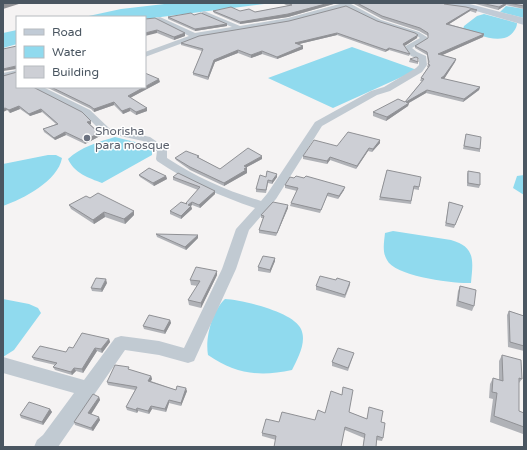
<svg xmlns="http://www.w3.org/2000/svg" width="527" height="450" font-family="'Varela Round',sans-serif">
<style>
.water{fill:#90daee}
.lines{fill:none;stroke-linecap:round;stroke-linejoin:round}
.street{fill:#c1cad2;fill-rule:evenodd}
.secondary{fill:#c1cbd6;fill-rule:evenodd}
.wall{fill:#b0b2b7}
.shaded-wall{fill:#909195}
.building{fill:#cdcfd5;stroke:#909195}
.worship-dot{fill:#6b7280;stroke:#fff;stroke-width:1.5}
.labels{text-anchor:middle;stroke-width:3;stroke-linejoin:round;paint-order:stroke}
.far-worship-label{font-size:12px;fill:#5b616d;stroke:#fff;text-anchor:start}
</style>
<rect width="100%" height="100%" fill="#f5f3f3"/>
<path class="water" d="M 173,3 L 272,3 L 145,19 L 145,17 L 84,17 L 121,9 Z
M 506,6 L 524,9 L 524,18 L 500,12 Z
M 484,14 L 517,23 C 517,26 516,28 514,31 C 503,47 477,34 463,29 L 464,26 L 477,16 Z
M 17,30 L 17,44 L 3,48 L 3,33 Z
M 352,47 L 417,70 L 333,108 L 268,78 Z
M 115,137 L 143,144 L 152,150 L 152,155 L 102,183 C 89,178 74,173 68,159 C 81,147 98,142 115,137 Z
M 48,155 L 56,155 L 62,158 C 58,181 23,199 3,206 L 3,164 Z
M 524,175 L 524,195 L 513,188 L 517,176 Z
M 393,231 L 451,240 C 476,247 473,261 471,283 C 454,284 394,276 387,260 C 382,252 384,242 385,233 Z
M 3,299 L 29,304 L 38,308 L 41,313 L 14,350 L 3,357 Z
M 225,299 C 243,300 294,312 301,329 C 307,342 298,358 292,370 C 259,377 236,374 208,355 C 205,338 212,311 225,299 Z"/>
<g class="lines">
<path class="street" d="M 343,3 L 353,3 L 351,4 L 381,20 L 419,32 L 427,37 L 427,39 L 412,48 L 417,52 L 426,56 L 427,65 L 422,72 L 390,91 L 377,95 L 322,126 L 276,199 L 249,230 L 236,269 L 194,361 L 188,363 L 159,355 L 125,350 L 58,447 L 34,447 L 37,440 L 43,435 L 74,393 L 3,373 L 3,357 L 84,380 L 115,338 L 121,336 L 159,341 L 184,348 L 222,269 L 236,229 L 255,208 C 220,196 188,182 157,161 L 156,159 L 157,151 L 143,141 L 102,132 L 84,114 L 32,87 L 43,87 L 90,110 L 109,128 L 150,137 L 166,148 L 167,150 L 167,158 C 196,177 227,191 261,201 L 267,194 L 315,122 L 371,91 L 384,87 L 416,68 L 419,65 L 419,59 L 411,56 L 404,47 L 420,38 L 415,34 L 377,22 L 346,6 L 289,22 L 199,37 L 145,57 L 145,52 L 189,36 L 155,18 L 160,17 L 195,33 L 232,27 L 202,14 L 202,12 L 204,11 L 240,26 L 288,18 Z
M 17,70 L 17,74 L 3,77 L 3,73 Z"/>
<path class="secondary" d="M 443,3 L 466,3 L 524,18 L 524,25 L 466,8 L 444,5 Z"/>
</g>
<path class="wall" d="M 282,3 L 337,3 L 288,17 L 240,24 L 214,13 L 213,11 L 240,11 L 255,12 L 288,6 Z
M 354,3 L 444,3 L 444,4 L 466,7 L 477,10 L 476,13 L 470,11 L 449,24 L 484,34 L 483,37 L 442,55 L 456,59 L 455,62 L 444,79 L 480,87 L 479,90 L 463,102 L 426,93 L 409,103 L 408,106 L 386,121 L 373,116 L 373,112 L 405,102 L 422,81 L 420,81 L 421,78 L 428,67 L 427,67 L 428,64 L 427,55 L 415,48 L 415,46 L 428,38 L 428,36 L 419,31 L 382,19 L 354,4 Z
M 472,3 L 524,3 L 524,9 L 506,5 L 498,10 Z
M 194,15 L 227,24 L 227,26 L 195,31 L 168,19 L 168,17 Z
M 145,19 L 185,33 L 185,36 L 174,40 L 157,33 Z
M 377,21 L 417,38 L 404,46 L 410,54 L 409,56 L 389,50 L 385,52 L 337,35 L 299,44 L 303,46 L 303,49 L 277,59 L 262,54 L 251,58 L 238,53 L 215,62 L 208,80 L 193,75 L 193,73 L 202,51 L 181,45 L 181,43 Z
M 410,59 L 418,62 L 418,64 L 409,62 Z
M 160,82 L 130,98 L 147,108 L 147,111 L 136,115 L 130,111 L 123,114 L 114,105 L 94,112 L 91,109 L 46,87 L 145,87 Z
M 17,87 L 91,124 L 90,124 L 99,133 L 100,136 L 85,144 L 66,135 L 55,140 L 44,132 L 43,129 L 56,124 L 42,112 L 30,116 L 20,109 L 10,113 L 7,110 L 3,112 Z
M 466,134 L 480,149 L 480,152 L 463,149 Z
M 380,140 L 380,143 L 372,152 L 368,151 L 356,169 L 330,160 L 327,164 L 303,159 L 303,156 L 337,146 Z
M 199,156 L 199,158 L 220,169 L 262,159 L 247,167 L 247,173 L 224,186 L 190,170 L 176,160 L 175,158 Z
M 387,170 L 419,187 L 419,190 L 413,189 L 411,204 L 379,200 Z
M 468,171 L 480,185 L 479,188 L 467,186 L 467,174 Z
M 139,175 L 166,176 L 167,179 L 154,186 L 140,177 Z
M 173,177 L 215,191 L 215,194 L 200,208 L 192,205 L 191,206 L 192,209 L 181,219 L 170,214 L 170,211 L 187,204 L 198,190 L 173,180 Z
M 266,177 L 277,177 L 272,184 L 268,183 L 266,193 L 256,192 L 256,189 Z
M 285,185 L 344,190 L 338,199 L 327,196 L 320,213 L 290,206 L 291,203 L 297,191 L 285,188 Z
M 449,202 L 463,206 L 454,228 L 445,226 Z
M 69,205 L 134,211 L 134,215 L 125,224 L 105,217 L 94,224 L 71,209 Z
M 288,208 L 276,236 L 259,233 L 259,230 L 263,218 L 261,218 L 261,215 Z
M 156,234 L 198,238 L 186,250 L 157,237 Z
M 275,258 L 275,261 L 270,273 L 258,271 L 258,267 Z
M 217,275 L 201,308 L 189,305 L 188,300 L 198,286 L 191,285 L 190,280 Z
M 336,280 L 350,282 L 350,285 L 345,298 L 316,290 L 316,286 Z
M 107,283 L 102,292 L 92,291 L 91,288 Z
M 460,286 L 474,306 L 472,311 L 456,306 L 458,291 Z
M 509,311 L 524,316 L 524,351 L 508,347 L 507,315 Z
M 170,320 L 171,323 L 165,334 L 144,329 L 143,326 Z
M 109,339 L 110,342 L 102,353 L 97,351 L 83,373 L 76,371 L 72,375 L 55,370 L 53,367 L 55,365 L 34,360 L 32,357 L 66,352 L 73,348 Z
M 502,355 L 522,379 L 519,383 L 519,411 L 524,413 L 524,432 L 523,434 L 490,422 L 493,399 L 489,398 L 490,384 L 493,378 L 499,380 L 499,361 Z
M 353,356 L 348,371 L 332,366 L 332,362 Z
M 130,370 L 151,376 L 152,379 L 151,381 L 176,390 L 187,391 L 181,406 L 169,403 L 166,412 L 152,409 L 149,414 L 138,411 L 137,413 L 127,410 L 126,407 L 135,390 L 108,385 L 107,382 Z
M 99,397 L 100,400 L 91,414 L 100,420 L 93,431 L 75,425 L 74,422 Z
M 369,407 L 381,422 L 383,438 L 382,441 L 376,440 L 376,447 L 363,447 L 364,438 L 345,430 L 276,440 L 262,436 L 262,433 L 279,422 L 315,420 L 325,413 L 349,412 L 367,419 Z
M 50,409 L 52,412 L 43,425 L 21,418 L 20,415 Z"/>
<path class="shaded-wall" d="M 5,3 L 22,3 L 3,9 L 3,4 Z
M 329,3 L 337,3 L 288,17 L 240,24 L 240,22 Z
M 506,3 L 506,5 L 498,10 L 499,7 Z
M 471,9 L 470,11 L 446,26 L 446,24 Z
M 227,24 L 227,26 L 195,31 L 195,29 Z
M 157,30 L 157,33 L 145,36 L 145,33 Z
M 185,33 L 185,36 L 174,40 L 174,37 Z
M 337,33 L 337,35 L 295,45 L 295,43 Z
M 484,34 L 483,37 L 438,57 L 438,54 Z
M 418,35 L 417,38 L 403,47 L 403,44 Z
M 303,46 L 303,49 L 277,59 L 277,57 Z
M 389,48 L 389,50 L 385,52 L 386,50 Z
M 238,50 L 238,53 L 215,62 L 208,80 L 208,77 L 214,60 Z
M 262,51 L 262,54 L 251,58 L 251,55 Z
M 456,59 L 455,62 L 444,79 L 441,78 Z
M 16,66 L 17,69 L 3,71 L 3,69 Z
M 159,79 L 160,82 L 128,99 L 128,96 Z
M 480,87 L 479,90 L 463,102 L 464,99 Z
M 427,90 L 426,93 L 405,105 L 406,102 Z
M 114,102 L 114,105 L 94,112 L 94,109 Z
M 409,103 L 408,106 L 386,121 L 387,117 Z
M 19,106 L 20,109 L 10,113 L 9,110 Z
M 5,108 L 7,110 L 3,112 L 3,109 Z
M 130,108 L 130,111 L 123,114 L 122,111 Z
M 147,108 L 147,111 L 136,115 L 136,112 Z
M 41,109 L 42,112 L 30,116 L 29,114 Z
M 91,121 L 91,124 L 88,125 L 87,122 Z
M 65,132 L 66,135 L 55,140 L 54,138 Z
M 99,133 L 100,136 L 85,144 L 84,141 Z
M 380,140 L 380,143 L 372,152 L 373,149 Z
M 369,148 L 368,151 L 356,169 L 357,166 Z
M 262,156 L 262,159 L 247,167 L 247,173 L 224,186 L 224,183 L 244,166 Z
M 330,157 L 330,160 L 327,164 L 327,161 Z
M 277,174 L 277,177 L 272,184 L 272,181 Z
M 166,176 L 167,179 L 154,186 L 153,183 Z
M 345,187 L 344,190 L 338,199 L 339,196 Z
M 215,191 L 215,194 L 200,208 L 199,205 Z
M 192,202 L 192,205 L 188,208 L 188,205 Z
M 288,205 L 288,208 L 276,236 L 277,233 Z
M 191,206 L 192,209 L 181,219 L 181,216 Z
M 134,211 L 134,215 L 125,224 L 124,219 Z
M 104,212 L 105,217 L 94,224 L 93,220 Z
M 198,235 L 198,238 L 186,250 L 185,247 Z
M 275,258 L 275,261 L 270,273 L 270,270 Z
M 217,271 L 217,275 L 201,308 L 201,303 Z
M 106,279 L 107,283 L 102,292 L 101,289 Z
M 170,320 L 171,323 L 165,334 L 164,331 Z
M 109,339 L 110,342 L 102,353 L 101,349 Z
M 95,348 L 97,351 L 83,373 L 82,369 Z
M 74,368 L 76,371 L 72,375 L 71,372 Z
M 151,376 L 152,379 L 149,384 L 148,381 Z
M 186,388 L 187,391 L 181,406 L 181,403 Z
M 99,397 L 100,400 L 90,416 L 88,413 Z
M 169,400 L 169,403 L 166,412 L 165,409 Z
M 151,406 L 152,409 L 149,414 L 148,411 Z
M 137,408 L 138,411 L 137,413 L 136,410 Z
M 50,409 L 52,412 L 43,425 L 42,422 Z
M 99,417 L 100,420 L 93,431 L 91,428 Z"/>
<path class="building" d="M 288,3 L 329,3 L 288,14 L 240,22 L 213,11 L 231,7 L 240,11 L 249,9 L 255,12 L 292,5 Z
M 357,3 L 444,3 L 444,4 L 466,7 L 477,10 L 471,9 L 446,24 L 484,34 L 438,54 L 456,59 L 444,76 L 441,78 L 480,87 L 464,99 L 427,90 L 406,102 L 409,103 L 387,117 L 373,112 L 398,99 L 405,102 L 424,79 L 421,78 L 430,65 L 428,64 L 429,62 L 427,52 L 415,46 L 428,38 L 428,33 L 420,28 L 382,16 Z
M 481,3 L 506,3 L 499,7 Z
M 508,3 L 524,3 L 524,6 Z
M 346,6 L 377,21 L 415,33 L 418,35 L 403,44 L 410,54 L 389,48 L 386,50 L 337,33 L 295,43 L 303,46 L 277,57 L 262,51 L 251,55 L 238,50 L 214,60 L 208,77 L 193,73 L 203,49 L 181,43 L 199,36 L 289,21 Z
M 191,13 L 194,15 L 201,13 L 227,24 L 195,29 L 168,17 Z
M 155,18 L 185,33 L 174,37 L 157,30 L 145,33 L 145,19 Z
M 17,46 L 17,67 L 16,66 L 3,69 L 3,49 Z
M 416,57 L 418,58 L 418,62 L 410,59 Z
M 17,72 L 17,87 L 33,87 L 82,112 L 91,121 L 87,122 L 99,133 L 84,141 L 65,132 L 54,138 L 43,129 L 58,124 L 41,109 L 29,114 L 19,106 L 9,110 L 5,108 L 3,109 L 3,76 Z
M 145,73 L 159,79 L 128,96 L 147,108 L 136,112 L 130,108 L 122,111 L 114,102 L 94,109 L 90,106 L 51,87 L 145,87 Z
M 348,132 L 380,140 L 373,149 L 369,148 L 357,166 L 330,157 L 327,161 L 303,156 L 314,140 L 337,146 Z
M 466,134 L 481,137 L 480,149 L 464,146 Z
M 248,148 L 262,156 L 244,166 L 247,167 L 244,169 L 246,170 L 224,183 L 190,167 L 175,158 L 186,151 L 199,156 L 197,157 L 220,169 Z
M 149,168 L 166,176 L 153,183 L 139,175 Z
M 387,170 L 421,177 L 419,187 L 414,186 L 411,201 L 380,197 Z
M 267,171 L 277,174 L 272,181 L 268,180 L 266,190 L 256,189 L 260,175 L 266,177 Z
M 468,171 L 480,173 L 480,185 L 468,183 Z
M 178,173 L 215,191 L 199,205 L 192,202 L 188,205 L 191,206 L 181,216 L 170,211 L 181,202 L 187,204 L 186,203 L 200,187 L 173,177 Z
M 296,176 L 304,178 L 306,176 L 345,187 L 339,196 L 328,193 L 321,210 L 291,203 L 298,188 L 285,185 L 290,177 L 294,178 Z
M 98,193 L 134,211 L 124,219 L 104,212 L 93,220 L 69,205 L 86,196 L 90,198 Z
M 273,202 L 288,205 L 277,233 L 259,230 L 264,216 L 261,215 Z
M 449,202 L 463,206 L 455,225 L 446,223 Z
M 156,234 L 198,235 L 185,247 Z
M 263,256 L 275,258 L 270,270 L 258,267 Z
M 196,267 L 217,271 L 201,303 L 188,300 L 200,281 L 190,280 Z
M 320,276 L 336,280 L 337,278 L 350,282 L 345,295 L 316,286 Z
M 96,278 L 106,279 L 101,289 L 91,288 Z
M 460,286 L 476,290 L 474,306 L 458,301 Z
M 509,311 L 524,316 L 524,346 L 510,342 Z
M 149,315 L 170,320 L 164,331 L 143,326 Z
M 82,333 L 109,339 L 101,349 L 95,348 L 82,369 L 74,368 L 71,372 L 53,367 L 57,363 L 32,357 L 40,346 L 66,352 L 69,347 L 73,348 Z
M 338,348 L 354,353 L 348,368 L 332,362 Z
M 502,355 L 521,360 L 522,379 L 519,378 L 519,411 L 524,413 L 524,427 L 494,416 L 497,393 L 492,392 L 493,378 L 503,381 Z
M 115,365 L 129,367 L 128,369 L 151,376 L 148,381 L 176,390 L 177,386 L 186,388 L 181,403 L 169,400 L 165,409 L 151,406 L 148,411 L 137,408 L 136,410 L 126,407 L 137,387 L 107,382 Z
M 343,387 L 353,390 L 349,412 L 367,419 L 369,407 L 383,411 L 381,422 L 385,423 L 383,438 L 377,436 L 376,447 L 363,447 L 365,434 L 345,427 L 341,447 L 274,447 L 276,436 L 262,433 L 266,419 L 279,422 L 282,412 L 315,420 L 318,410 L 325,413 L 331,391 L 342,395 Z
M 93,394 L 99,397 L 88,413 L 99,417 L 91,428 L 74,422 Z
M 29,402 L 50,409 L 42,422 L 20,415 Z"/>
<circle class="worship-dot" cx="87" cy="138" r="4"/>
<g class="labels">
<g class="far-worship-label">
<text x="95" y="135">Shorisha<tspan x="95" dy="14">para mosque</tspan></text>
</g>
</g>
<rect width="527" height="450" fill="none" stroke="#4a5661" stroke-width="8"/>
<rect x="16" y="16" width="130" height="72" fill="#ffffff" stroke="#b7bbc0"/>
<rect x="24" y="29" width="20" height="6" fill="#c1cbd6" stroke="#b7bbc0"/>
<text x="52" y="36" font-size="12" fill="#4a5661">Road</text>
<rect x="24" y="46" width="20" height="12" fill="#90daee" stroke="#b7bbc0"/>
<text x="52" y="56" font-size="12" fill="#4a5661">Water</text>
<rect x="24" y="66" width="20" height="12" fill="#cdcfd5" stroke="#b7bbc0"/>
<text x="52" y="76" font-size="12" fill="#4a5661">Building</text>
</svg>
